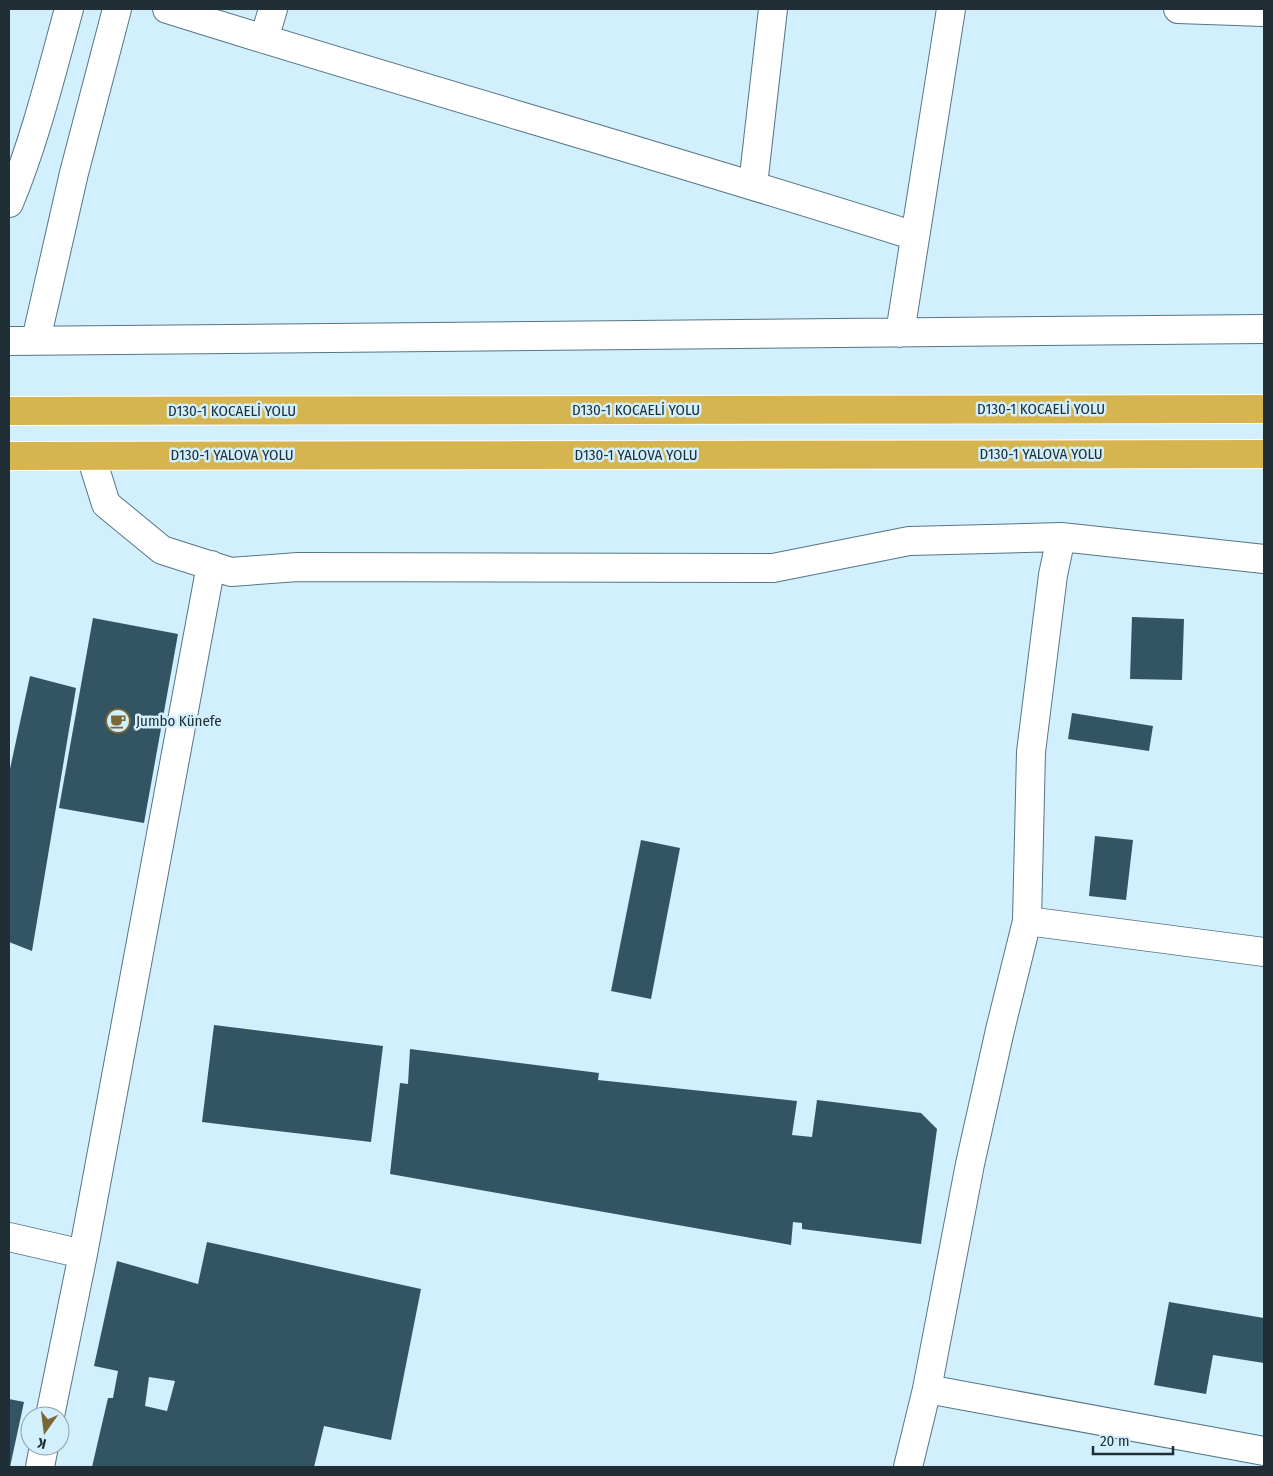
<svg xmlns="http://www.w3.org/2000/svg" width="1273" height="1476" font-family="'Fira Sans Condensed',sans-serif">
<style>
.building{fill:#335462;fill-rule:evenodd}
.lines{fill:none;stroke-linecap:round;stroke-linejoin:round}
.minor-casing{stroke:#547685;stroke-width:30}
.trunk-casing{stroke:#fff;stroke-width:30}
.minor{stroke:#fff;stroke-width:28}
.trunk{stroke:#d6b450;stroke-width:28}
.labels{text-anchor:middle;stroke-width:5;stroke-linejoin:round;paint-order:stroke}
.street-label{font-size:15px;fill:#202f35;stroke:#d2effd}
.poi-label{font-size:15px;fill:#202f35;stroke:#d2effd;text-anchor:start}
</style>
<rect width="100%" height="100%" fill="#d2effd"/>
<path class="building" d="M 1132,617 L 1184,619 L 1182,680 L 1130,679 Z
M 93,618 L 178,634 L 144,823 L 59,808 Z
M 30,676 L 76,688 L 32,951 L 9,942 L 9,769 L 10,769 Z
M 1072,713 L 1153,726 L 1149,751 L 1068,739 Z
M 1095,836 L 1133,840 L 1126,900 L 1089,896 Z
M 641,840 L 680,848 L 651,999 L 611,991 Z
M 214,1025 L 383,1046 L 371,1142 L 202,1122 Z
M 410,1049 L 599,1073 L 598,1080 L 797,1101 L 792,1135 L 812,1137 L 817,1100 L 921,1113 L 937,1129 L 921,1244 L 802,1229 L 802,1223 L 793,1222 L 791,1245 L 390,1174 L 400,1083 L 408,1084 Z
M 207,1242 L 421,1289 L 391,1440 L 324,1426 L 314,1467 L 92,1467 L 108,1398 L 113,1398 L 118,1371 L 94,1366 L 117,1261 L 198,1284 ZM 149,1377 L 175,1381 L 167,1411 L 145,1406 Z
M 1169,1302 L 1264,1318 L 1264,1363 L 1213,1355 L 1206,1394 L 1154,1385 Z
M 9,1399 L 24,1402 L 10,1467 L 9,1467 Z"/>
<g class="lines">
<g class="minor-casing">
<path id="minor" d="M 167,9 C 416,87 666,157 915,236
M 1178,9 L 1264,12
M 264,39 L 273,9
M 753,185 L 773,9
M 9,203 C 35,141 51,74 69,9
M 900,333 L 951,9
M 36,340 L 74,173 L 117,9
M 9,341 L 1264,329
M 91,456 L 106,504 L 162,550 L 231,572 L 298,567 L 773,568 L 909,541 L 1061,537 L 1264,559
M 1027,921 L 1264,952
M 9,1237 L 83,1254
M 927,1389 L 1264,1451
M 50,1416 L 83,1254 L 211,565
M 40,1467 L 44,1446
M 908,1467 L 927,1389 L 970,1164 L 1000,1030 L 1027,921 L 1031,752 L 1053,575 L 1061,537"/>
</g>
<g class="trunk-casing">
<path id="trunk" d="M 9,411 L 1264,409
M 9,456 L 1264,454"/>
</g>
<use href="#minor" class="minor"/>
<use href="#trunk" class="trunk"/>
</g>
<defs>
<g id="cafe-ring" transform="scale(1.25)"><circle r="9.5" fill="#d2effd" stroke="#7a6735" stroke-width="1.5"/><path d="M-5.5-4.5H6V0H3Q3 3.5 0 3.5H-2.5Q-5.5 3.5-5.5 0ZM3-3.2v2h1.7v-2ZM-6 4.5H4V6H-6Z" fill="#7a6735"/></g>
</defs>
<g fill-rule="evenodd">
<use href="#cafe-ring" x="118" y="721"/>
</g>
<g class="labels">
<g class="street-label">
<text x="1041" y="414">D130-1 KOCAELİ YOLU</text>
<text x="636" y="415">D130-1 KOCAELİ YOLU</text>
<text x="232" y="416">D130-1 KOCAELİ YOLU</text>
<text x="1041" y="459">D130-1 YALOVA YOLU</text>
<text x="232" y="460">D130-1 YALOVA YOLU</text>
<text x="636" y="460">D130-1 YALOVA YOLU</text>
</g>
<g class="poi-label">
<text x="136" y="726">Jumbo Künefe</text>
</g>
</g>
<rect width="1273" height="1476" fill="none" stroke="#202f35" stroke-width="20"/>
<g transform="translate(45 1431) rotate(194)"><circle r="24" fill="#d2effd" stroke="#8ba2ad"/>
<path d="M0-4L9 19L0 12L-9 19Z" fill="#7a6735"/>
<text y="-8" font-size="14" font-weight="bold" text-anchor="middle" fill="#202f35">K</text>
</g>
<path d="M1093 1446v8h80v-8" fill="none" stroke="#202f35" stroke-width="2.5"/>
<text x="1100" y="1446" font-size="15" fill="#202f35" stroke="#d2effd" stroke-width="4" paint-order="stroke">20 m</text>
</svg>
